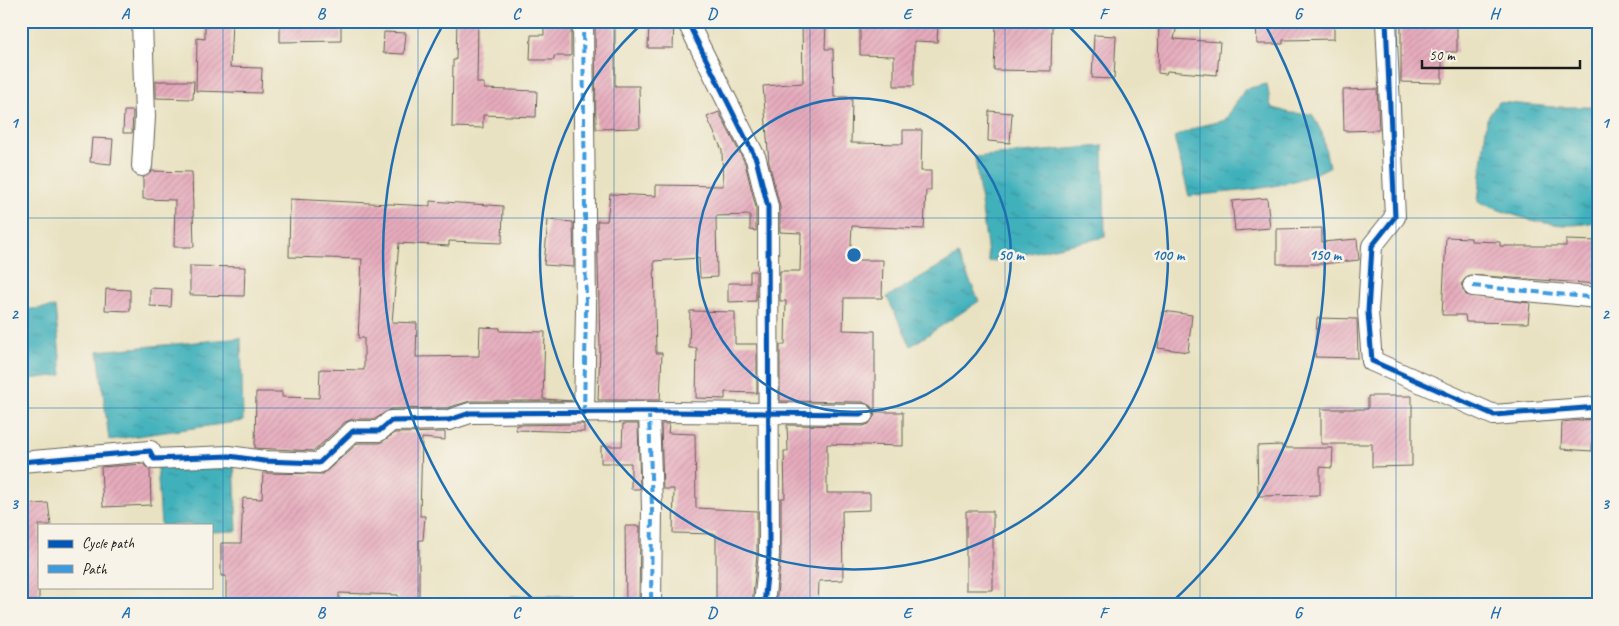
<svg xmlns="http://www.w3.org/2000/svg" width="1619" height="626" font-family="Caveat,sans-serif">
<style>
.water{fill:url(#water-ripples);stroke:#2e666c}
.building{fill:url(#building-hatch)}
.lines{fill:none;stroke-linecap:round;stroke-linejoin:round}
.minor-casing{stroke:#646156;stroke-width:22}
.minor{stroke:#fff;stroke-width:20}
.quiet{stroke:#3c9bdf;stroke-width:4;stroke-dasharray:8 4;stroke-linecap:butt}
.cycleway-casing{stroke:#f7f3e8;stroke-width:8}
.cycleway{stroke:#0057b8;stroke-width:5}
.grid{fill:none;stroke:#1f6fb2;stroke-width:1;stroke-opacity:0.55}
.ring{fill:none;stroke:#1f6fb2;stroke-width:2.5}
.centre{fill:#1f6fb2;stroke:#f7f3e8;stroke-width:2.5}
.ring-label{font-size:15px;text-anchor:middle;font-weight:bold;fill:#1f6fb2;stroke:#f7f3e8;stroke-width:5;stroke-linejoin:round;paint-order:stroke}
.neatline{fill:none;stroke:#1f6fb2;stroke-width:2}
.grid-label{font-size:16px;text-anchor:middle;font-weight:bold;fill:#1f6fb2}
</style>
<defs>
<pattern id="water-ripples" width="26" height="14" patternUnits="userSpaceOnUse" patternTransform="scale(1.25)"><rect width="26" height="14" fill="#41b1bb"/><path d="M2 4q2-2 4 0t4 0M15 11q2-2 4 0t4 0" fill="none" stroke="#368f97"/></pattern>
<pattern id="building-hatch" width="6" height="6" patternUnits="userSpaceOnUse" patternTransform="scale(1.25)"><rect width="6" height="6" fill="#e6abbd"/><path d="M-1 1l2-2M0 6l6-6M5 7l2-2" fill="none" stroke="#c593a2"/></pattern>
</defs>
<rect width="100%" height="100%" fill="#f7f3e8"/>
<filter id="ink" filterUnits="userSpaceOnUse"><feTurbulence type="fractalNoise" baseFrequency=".02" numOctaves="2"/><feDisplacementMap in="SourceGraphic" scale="10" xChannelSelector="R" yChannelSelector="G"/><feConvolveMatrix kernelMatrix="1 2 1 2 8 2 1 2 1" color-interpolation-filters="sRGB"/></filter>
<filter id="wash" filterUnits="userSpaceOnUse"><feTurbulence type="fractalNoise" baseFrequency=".0096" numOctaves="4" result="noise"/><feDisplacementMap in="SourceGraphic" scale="20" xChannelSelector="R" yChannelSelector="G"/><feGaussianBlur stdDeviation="1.12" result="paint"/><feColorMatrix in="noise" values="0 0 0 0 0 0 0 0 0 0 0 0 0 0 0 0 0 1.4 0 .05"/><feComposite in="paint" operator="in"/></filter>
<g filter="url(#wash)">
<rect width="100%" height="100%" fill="#e9e2c2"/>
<path class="water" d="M 1267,84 L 1271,107 L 1290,113 L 1312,114 L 1322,133 L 1329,167 C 1286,190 1236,191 1189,196 L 1174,137 L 1200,126 L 1225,120 L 1245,89 Z
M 1498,102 L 1553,107 L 1598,107 L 1598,221 C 1558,233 1515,216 1478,202 L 1487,119 Z
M 1103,146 L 1105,237 L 989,262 L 975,157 Z
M 958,255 L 979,301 L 911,346 L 887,297 Z
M 55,307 L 62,375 L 21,380 L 21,310 Z
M 241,338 L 243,421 L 109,440 L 98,351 Z
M 234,461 L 237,531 L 211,532 L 211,525 L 161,525 L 157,464 Z
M 511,596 L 572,596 L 572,605 L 512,605 Z"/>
<g id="blocks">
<path class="building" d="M 205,21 L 232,21 L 230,67 L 262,68 L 261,93 L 196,91 L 197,38 L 205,39 Z
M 280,21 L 341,21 L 341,41 L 280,42 Z
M 457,21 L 478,21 L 477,83 L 484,83 L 484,89 L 537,91 L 536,117 L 483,115 L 483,128 L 452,127 L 453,60 L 456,60 Z
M 544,21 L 571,21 L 571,56 L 554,56 L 554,60 L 530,60 L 531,35 L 544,35 Z
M 649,21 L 674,21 L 673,48 L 648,48 Z
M 802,21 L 826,21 L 825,49 L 833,49 L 834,97 L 852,97 L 851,143 L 903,144 L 903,130 L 922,130 L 921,171 L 931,171 L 931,190 L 926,190 L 924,229 L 852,226 L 850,260 L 883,260 L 882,298 L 844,298 L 843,330 L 875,331 L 875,412 L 903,412 L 903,446 L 827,444 L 827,493 L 870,493 L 870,510 L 842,511 L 843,580 L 819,581 L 818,605 L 776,605 L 781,555 L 781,498 L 785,498 L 784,451 L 788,451 L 787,425 L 863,426 L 869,424 L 875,415 L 873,408 L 863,402 L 780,401 L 780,345 L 785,345 L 786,301 L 780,301 L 780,271 L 800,271 L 801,233 L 780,232 L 780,207 L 769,163 L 763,86 L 803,83 Z
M 860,21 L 938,23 L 937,42 L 914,41 L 914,86 L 894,86 L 894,56 L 860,55 Z
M 1159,21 L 1178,21 L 1174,39 L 1220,42 L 1217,75 L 1167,71 L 1166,74 L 1158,73 Z
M 1256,21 L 1334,21 L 1334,39 L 1283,40 L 1283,44 L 1257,44 Z
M 1401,21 L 1457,21 L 1457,52 L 1442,52 L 1442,83 L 1401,82 Z
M 1025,22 L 1052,23 L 1051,71 L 994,70 L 996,23 L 1025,24 Z
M 595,26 L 615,26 L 615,86 L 639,86 L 640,128 L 596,129 Z
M 384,32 L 406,33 L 404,54 L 383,53 Z
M 1094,35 L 1116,36 L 1114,79 L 1092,78 Z
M 156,81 L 194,81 L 193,99 L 156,98 Z
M 1377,89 L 1379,130 L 1344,131 L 1343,90 Z
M 124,111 L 133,111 L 132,133 L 123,133 Z
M 989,111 L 1012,113 L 1010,143 L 988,141 Z
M 719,112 L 745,163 L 756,208 L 756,231 L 750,230 L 750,215 L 716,216 L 717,277 L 700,278 L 699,258 L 654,261 L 656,353 L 662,353 L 660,400 L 598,400 L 600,348 L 597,221 L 607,221 L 610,194 L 656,196 L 656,185 L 723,186 L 722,150 L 707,117 Z
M 92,138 L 113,139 L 111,164 L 90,162 Z
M 152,171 L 192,172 L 194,247 L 174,247 L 175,200 L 143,199 L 143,178 Z
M 1267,198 L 1270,228 L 1235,231 L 1232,201 Z
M 290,199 L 430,206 L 430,201 L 503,206 L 502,243 L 449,241 L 449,246 L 399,243 L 392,322 L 417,323 L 416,357 L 479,356 L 480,327 L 500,328 L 500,331 L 545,332 L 543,399 L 572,401 L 470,401 L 447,408 L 391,409 L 375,419 L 353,419 L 345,422 L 314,451 L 255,448 L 256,392 L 282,392 L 282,397 L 319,398 L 320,369 L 364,370 L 364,338 L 358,338 L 362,259 L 289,257 Z
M 548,220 L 573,222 L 574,267 L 544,265 Z
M 1322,228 L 1322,242 L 1357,239 L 1359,260 L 1322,264 L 1277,264 L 1277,229 Z
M 1446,237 L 1471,238 L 1471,241 L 1500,242 L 1500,246 L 1566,246 L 1566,240 L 1598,241 L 1598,284 L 1469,275 L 1461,284 L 1466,295 L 1530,303 L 1528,323 L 1466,322 L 1465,315 L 1442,315 Z
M 190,266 L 245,267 L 244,296 L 190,295 Z
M 750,271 L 756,271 L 756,301 L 728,302 L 728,283 L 750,283 Z
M 150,288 L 172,289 L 171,307 L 150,306 Z
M 106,289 L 130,290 L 130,311 L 105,310 Z
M 690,311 L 735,312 L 735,344 L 757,344 L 757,393 L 725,392 L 725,399 L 696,398 L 697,348 L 689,348 Z
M 1163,311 L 1192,315 L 1188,352 L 1158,348 Z
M 1317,318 L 1357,319 L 1358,358 L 1315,357 Z
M 1368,396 L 1412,396 L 1412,466 L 1372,467 L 1372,444 L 1321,444 L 1321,409 L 1368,409 Z
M 1594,419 L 1592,451 L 1561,449 L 1562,422 Z
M 623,424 L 638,424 L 640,489 L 631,489 L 631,463 L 601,463 L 601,446 L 622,446 Z
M 661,424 L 669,424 L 668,433 L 695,434 L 696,508 L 757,511 L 757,554 L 752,605 L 716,605 L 716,534 L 673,533 L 674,489 L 663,489 Z
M 516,425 L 582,424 L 584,425 L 584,432 L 516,430 Z
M 445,432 L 445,440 L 422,438 L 420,516 L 425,516 L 423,540 L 419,540 L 419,605 L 398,605 L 398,595 L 339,593 L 339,605 L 226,605 L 226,576 L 221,576 L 221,543 L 241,543 L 243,498 L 262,499 L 263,473 L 323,474 L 358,443 L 380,443 L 395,433 Z
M 1282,445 L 1282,448 L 1333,448 L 1332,468 L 1320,467 L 1320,495 L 1258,496 L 1257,446 Z
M 143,464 L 150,470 L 151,505 L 103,507 L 101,467 Z
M 48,503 L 51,525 L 39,525 L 39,600 L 21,602 L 21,505 Z
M 966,511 L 993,511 L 993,590 L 966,590 Z
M 625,526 L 640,526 L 639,605 L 626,605 Z"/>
</g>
</g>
<g filter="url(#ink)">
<use href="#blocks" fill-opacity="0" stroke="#646156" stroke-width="1"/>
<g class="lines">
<g class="minor-casing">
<path id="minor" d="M 142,21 L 145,117 L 142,166
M 583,21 L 586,310 L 584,413
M 687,21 L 756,159 L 768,207 L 769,555 L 764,605
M 1386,21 L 1395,217 L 1372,246 L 1368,312 L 1372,361 L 1494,415 L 1598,407
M 1473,286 L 1598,298
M 649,412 L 652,508 L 651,605
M 21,462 L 150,451 L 154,459 L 229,456 L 264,461 L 319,463 L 353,431 L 379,431 L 391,421 L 449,420 L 470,413 L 665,412 L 863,414"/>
</g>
<use href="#minor" class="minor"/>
<path class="quiet" d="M 583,21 L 586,310 L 584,413
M 1473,286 L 1598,298
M 649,412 L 652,508 L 651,605"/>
<g class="cycleway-casing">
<path id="cycleway" d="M 687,21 L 756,159 L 768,207 L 769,555 L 764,605
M 1386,21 L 1395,217 L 1372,246 L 1368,312 L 1372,361 L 1494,415 L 1598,407
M 21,462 L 150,451 L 154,459 L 229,456 L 264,461 L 319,463 L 353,431 L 379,431 L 391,421 L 449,420 L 470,413 L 665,412 L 863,414"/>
</g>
<use href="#cycleway" class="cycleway"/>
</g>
</g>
<path class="grid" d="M 223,21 L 223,605M 418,21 L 418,605M 614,21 L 614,605M 810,21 L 810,605M 1005,21 L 1005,605M 1200,21 L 1200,605M 1396,21 L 1396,605M 21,218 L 1598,218M 21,408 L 1598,408"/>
<g class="ring">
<circle cx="854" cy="255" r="157"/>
<path d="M1064 22A314 314 0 1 1 644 22"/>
<path d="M536 602A471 471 0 0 1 444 23M1264 23A471 471 0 0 1 1172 602"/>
</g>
<circle cx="854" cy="255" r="8" class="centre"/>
<g class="ring-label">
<text x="1011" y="260">50 m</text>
<text x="1168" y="260">100 m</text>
<text x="1325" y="260">150 m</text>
</g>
<rect width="1619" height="626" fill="none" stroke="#f7f3e8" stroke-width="55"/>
<rect x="38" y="524" width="175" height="65" fill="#f7f3e8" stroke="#9f9d96"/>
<rect x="48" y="540" width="25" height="8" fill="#0057b8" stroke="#9f9d96"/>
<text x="82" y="548" font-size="15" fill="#1c1c1c">Cycle path</text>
<rect x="48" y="565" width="25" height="8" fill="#3c9bdf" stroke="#9f9d96"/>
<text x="82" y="574" font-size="15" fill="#1c1c1c">Path</text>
<path d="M1422 60v8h158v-8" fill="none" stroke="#1c1c1c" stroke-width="2.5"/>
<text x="1429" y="60" font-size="15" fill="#1c1c1c" stroke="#f7f3e8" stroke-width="4" paint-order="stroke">50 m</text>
<rect x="28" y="28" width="1564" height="570" class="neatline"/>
<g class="grid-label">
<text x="125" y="19">A</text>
<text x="321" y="19">B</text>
<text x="516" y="19">C</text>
<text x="712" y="19">D</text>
<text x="907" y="19">E</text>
<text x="1103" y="19">F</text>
<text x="1298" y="19">G</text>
<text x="1494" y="19">H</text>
<text x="14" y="128">1</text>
<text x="1605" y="128">1</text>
<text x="14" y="319">2</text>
<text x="1605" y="319">2</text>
<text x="14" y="509">3</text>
<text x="1605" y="509">3</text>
<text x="125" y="618">A</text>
<text x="321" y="618">B</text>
<text x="516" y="618">C</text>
<text x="712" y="618">D</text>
<text x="907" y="618">E</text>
<text x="1103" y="618">F</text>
<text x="1298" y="618">G</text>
<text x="1494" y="618">H</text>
</g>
</svg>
